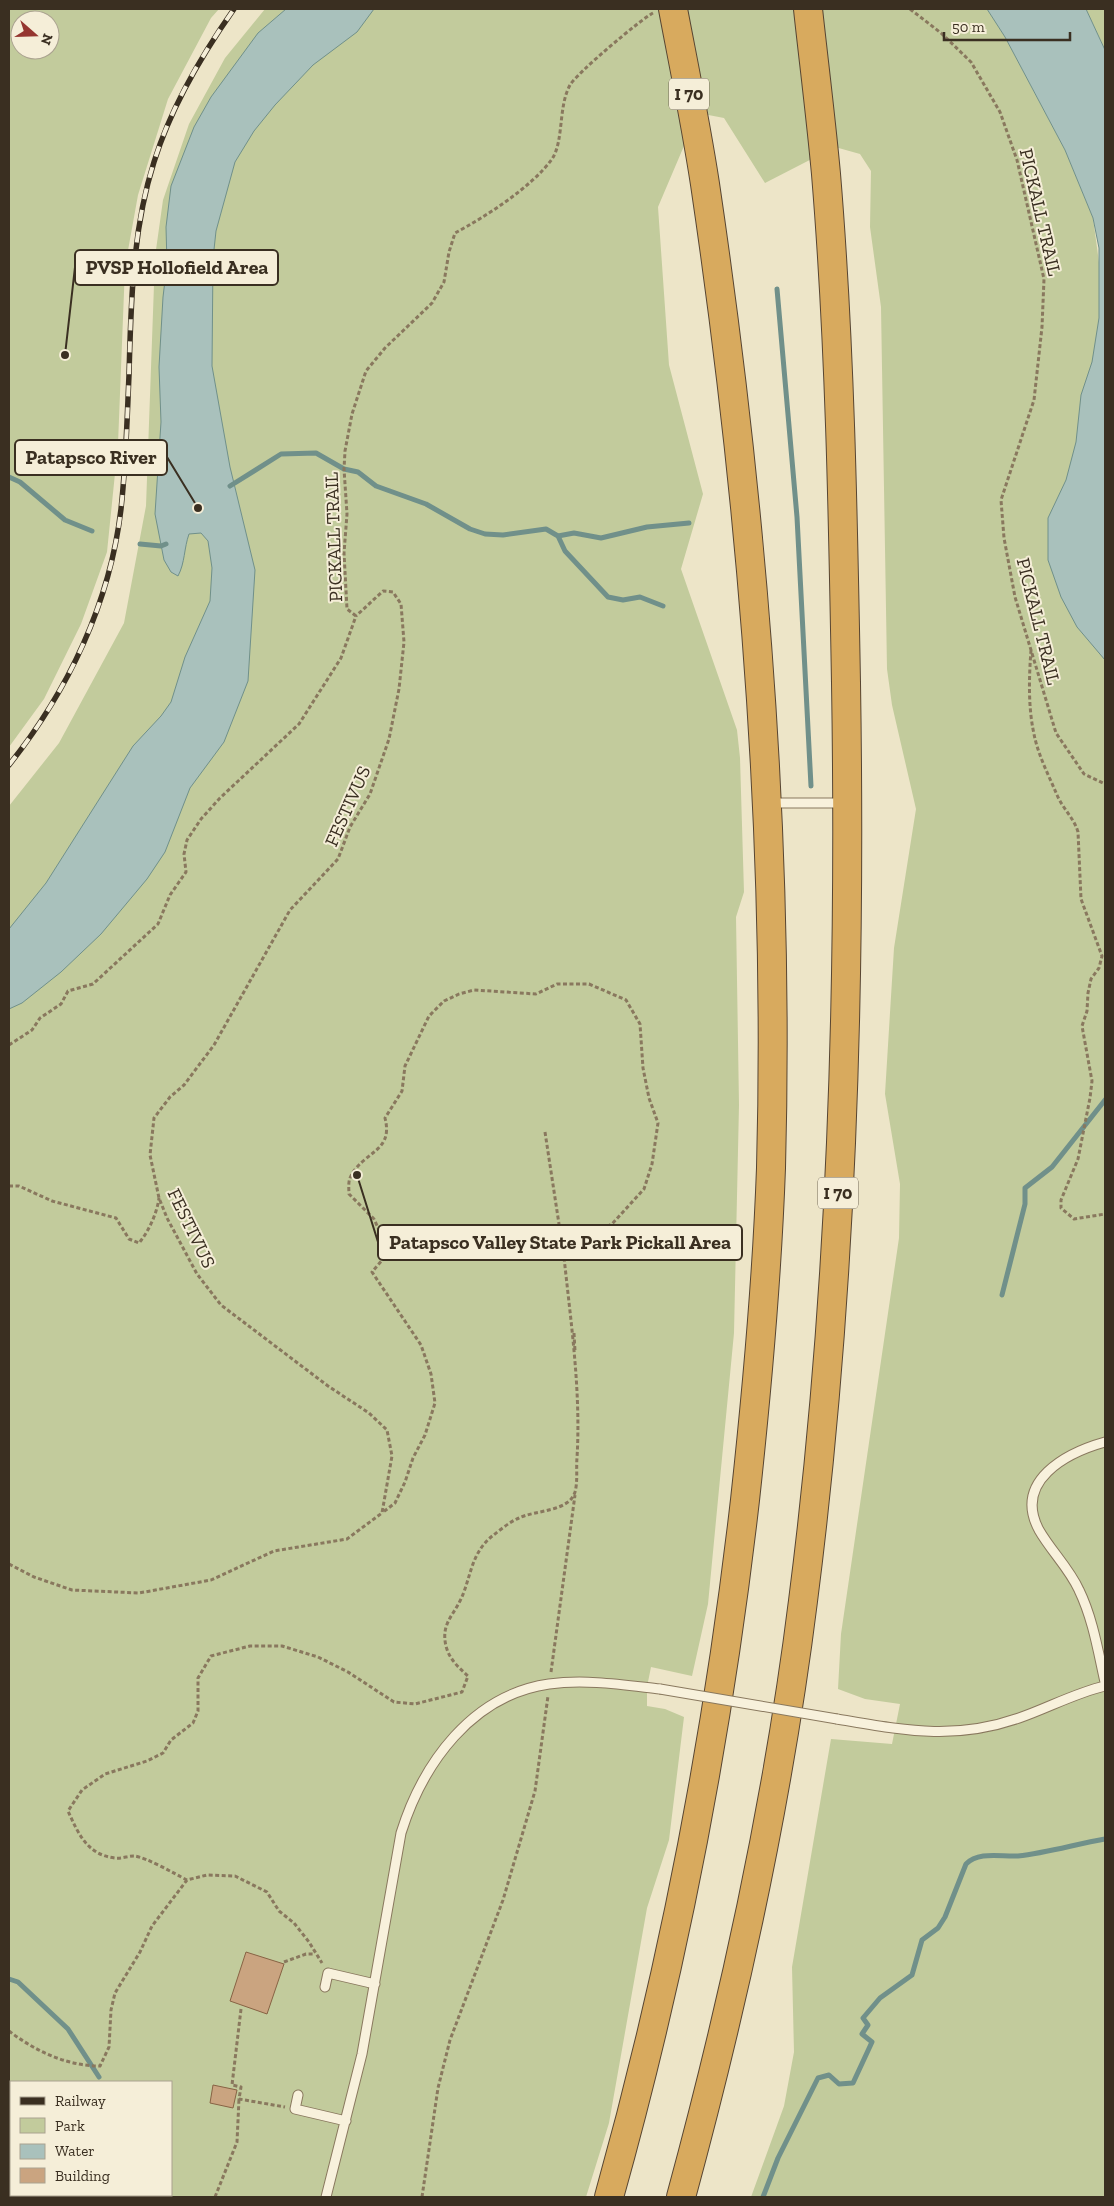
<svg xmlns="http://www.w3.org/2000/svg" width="1114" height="2206" font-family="'Zilla Slab',serif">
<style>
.green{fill:#c2cb9c;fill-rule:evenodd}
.water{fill:#a9c1bc;stroke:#70908a}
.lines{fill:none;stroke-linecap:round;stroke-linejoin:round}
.stream{stroke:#70908a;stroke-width:5}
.building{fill:#caa480;stroke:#876344}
.service-casing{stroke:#89785e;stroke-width:11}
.motorway-casing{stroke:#574532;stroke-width:30}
.path{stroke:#89785e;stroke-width:3;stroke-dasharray:4 2.5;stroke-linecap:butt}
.service{stroke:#f8f1dc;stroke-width:9}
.motorway{stroke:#d8aa5e;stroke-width:28}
.rail-casing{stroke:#3a2f21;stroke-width:5.5}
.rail{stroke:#f5eed8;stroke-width:4;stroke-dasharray:11;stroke-linecap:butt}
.service-bridge-casing{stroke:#89785e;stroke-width:11;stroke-linecap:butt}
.service-bridge{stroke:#f8f1dc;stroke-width:9}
.labels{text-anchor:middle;stroke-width:4;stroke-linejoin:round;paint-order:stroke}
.shield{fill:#f5eed8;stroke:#726858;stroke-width:1}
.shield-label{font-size:18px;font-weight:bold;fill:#3a2f21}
.street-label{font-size:19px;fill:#3a2f21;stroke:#f5eed8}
.leader{fill:none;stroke:#3a2f21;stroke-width:2}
.callout-dot{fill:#3a2f21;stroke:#f5eed8;stroke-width:2}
.callout{fill:#f5eed8;stroke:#3a2f21;stroke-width:2}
.callout-label{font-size:20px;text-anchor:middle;font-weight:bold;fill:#3a2f21}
</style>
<rect width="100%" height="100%" fill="#ede5c8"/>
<path class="green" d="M 9,9 L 219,9 L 211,18 L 168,99 L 138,195 L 125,267 L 118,444 L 107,552 L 81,624 L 44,699 L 9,747 ZM 20,20 L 50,20 L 50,50 L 20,50 Z
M 265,9 L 987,9 L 1005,37 L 1065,150 L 1093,218 L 1100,270 L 1099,316 L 1105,307 L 1105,2197 L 751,2197 L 784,2106 L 794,2052 L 792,1967 L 831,1739 L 892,1744 L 900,1704 L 865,1699 L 838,1689 L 841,1634 L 899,1238 L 900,1184 L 885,1094 L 894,948 L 916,809 L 892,705 L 887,669 L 881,307 L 870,227 L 871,171 L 860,154 L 835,147 L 765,183 L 724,118 L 698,113 L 658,207 L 669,365 L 703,494 L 681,569 L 737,730 L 740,758 L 744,892 L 736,917 L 739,1105 L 734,1333 L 708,1604 L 692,1676 L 651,1667 L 647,1687 L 647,1706 L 665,1709 L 684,1717 L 669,1840 L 647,1908 L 609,2123 L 586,2197 L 9,2197 L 9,806 L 59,743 L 124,623 L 146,506 L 155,257 L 163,200 L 189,124 L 225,58 ZM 11,2082 L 171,2082 L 171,2195 L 11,2195 Z
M 1086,9 L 1105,9 L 1105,50 Z"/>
<path class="water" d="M 286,9 L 374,9 L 357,32 L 313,65 L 275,105 L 254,131 L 235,162 L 216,231 L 213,259 L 212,366 L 230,467 L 255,570 L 248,681 L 224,742 L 190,788 L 165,852 L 147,879 L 101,934 L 61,972 L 22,1003 L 9,1009 L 9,929 L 46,883 L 133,746 L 161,716 L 171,702 L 185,657 L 210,601 L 212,568 L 208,541 L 201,533 L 189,534 C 184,548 185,563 178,576 L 171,572 L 164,560 L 155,514 L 161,422 L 159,367 L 163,297 L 167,264 L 166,227 L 171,186 L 194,127 L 211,97 L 258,33 Z
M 987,9 L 1086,9 L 1105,50 L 1105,660 L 1077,627 L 1061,597 L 1048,560 L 1048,518 L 1066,480 L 1076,442 L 1081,395 L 1092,362 L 1099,318 L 1099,248 L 1093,218 L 1065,150 L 1005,37 Z"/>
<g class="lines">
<path class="stream" d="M 777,289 L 797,517 L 811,786
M 9,477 L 20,482 L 65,520 L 92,531
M 230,486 L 281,454 L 316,453 L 344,469 L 358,472 L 376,486 L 426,504 L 470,529 L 485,534 L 503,535 L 546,529 L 558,536 L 565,551 L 608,597 L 623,600 L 640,597 L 663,606
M 558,536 L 574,533 L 601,538 L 647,527 L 689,523
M 140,544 L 161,546 L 166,544
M 1002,1295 L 1025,1204 L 1025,1188 L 1052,1167 L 1105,1100
M 9,1979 L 18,1982 L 68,2029 L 99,2077
M 763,2197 L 778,2158 L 818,2078 L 829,2075 L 839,2084 L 853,2083 L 872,2042 L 862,2034 L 868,2025 L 863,2018 L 880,1998 L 912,1975 L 922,1940 L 938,1928 L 945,1917 L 966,1864 C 979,1851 1001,1857 1018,1856 C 1047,1853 1076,1844 1105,1839"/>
</g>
<path class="building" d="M 246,1952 L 284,1964 L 267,2014 L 230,2001 Z
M 213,2085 L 237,2090 L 233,2108 L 210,2103 Z"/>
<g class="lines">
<g class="service-casing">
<path id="service" d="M 769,803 L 843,803
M 1105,1442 C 1066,1453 1013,1481 1039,1530 C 1051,1551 1069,1568 1079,1590 C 1093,1619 1098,1651 1105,1682
M 837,1719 C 903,1730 953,1741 1019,1718 C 1048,1708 1075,1693 1105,1686
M 325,1987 L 328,1973 L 375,1984
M 298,2095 L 295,2109 L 346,2121
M 326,2197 L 362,2054 L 401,1833 C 423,1763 472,1695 549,1684 C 586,1679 624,1685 660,1689"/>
</g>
<g class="motorway-casing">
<path id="motorway" d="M 609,2197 C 673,1969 718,1736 745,1500 C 757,1390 767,1279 771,1168 C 780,839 753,509 705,184 C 696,125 684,67 673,9
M 681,2197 C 734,2002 778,1802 803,1601 C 842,1297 851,989 846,683 C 843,514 840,343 826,174 C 821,119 814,64 808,9"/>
</g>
<path class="path" d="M 910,9 L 941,33 L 971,62 L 1000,112 L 1017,160 L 1044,279 L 1042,327 L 1034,400 L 1001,500 L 1004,538 L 1015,597 L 1056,733 L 1084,774 L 1105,784
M 356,616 L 347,609 L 344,553 L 347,514 L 344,469 L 345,451 L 352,414 L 366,371 L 385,348 L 432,303 L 444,282 L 449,252 L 455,233 C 485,217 532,187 552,159 C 564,141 558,107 570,85 C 576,74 641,19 653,13
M 1031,650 C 1029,677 1028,707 1034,734 C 1038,755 1049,776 1057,795 C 1063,809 1074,818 1078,832 L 1081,899 L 1102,956 L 1099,968 L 1091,979 L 1088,993 L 1087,1011 L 1082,1026 L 1092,1081 L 1090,1098 L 1078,1159 L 1061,1200 L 1061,1208 L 1074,1219 L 1105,1214
M 9,1045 L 32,1030 L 40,1018 L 61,1004 L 68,991 L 93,984 L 158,924 L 170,895 L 186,872 L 184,854 L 187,840 L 201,819 L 220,798 L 299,724 L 341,658 L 356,616
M 545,1132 L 564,1257
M 9,1186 L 19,1186 L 52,1201 L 116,1218 L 129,1239 L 139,1243 C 149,1231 157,1213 159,1198
M 574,1333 L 575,1351
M 9,1564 L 34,1577 L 72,1590 L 139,1593 L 211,1580 L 274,1551 L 347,1539 L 382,1513 L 392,1456 L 387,1430 L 369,1413 L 328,1386 L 221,1305 L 197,1274 L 167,1218 L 159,1198 L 150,1155 L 154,1118 L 170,1097 L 184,1085 L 214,1045 L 290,910 L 338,859 L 350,827 L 370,794 L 389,739 L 399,689 L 404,642 L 401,604 L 393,592 L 383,591 L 356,616
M 551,1672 L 575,1495
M 187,1880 C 175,1874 146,1857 134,1856 C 128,1856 121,1859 115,1858 C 87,1855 78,1833 68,1811 L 82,1790 L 105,1774 L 147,1761 L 163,1753 L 171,1740 L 193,1723 L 198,1711 L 198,1678 L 211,1656 L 250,1646 L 282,1646 L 318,1657 L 348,1672 L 394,1702 L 415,1704 L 462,1692 L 468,1676 C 459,1668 449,1659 446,1646 C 441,1625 452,1617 460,1601 C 471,1579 470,1555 491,1537 C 499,1531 509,1522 519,1518 C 535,1510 569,1512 575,1492 C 578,1481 576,1468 577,1458 C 581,1391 571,1324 564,1257 L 575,1243 L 612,1224 L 644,1189 L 652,1164 L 658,1123 L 649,1098 L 643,1068 L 640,1024 L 626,1000 L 589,984 L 557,984 L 536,994 L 474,990 L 459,994 L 444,1001 L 429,1016 L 405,1066 L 402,1091 L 385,1118 C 394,1153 362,1151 350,1178 C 348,1183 349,1190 349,1194 L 374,1219 L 389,1252 L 372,1272 L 421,1345 L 431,1374 L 435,1403 L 425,1435 L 413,1458 L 405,1482 L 395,1503 L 382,1513
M 284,1962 L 306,1954 L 315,1954
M 241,2009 L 232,2085 L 241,2087 L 239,2099 L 285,2107
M 9,2031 C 35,2051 67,2066 100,2066 L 109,2047 L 111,2010 L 115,1993 L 140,1952 L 152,1926 L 187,1880 L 207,1875 L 235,1876 L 267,1892 L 279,1911 L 294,1923 L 309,1942 L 322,1963
M 215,2197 L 237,2142 L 239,2099
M 422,2197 L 438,2088 L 450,2040 L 503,1900 L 535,1791 L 548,1696"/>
<use href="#service" class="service"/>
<use href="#motorway" class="motorway"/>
<g class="rail-casing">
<path id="rail" d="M 9,765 C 68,691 110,603 121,509 C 126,464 127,420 129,375 C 131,304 132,231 154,162 C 171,107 201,56 234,9"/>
</g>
<use href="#rail" class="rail"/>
<g class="service-bridge-casing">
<path id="service-bridge" d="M 660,1689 L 837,1719"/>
</g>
<use href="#service-bridge" class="service-bridge"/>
</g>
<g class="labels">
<g class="shield">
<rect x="669" y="78.5" width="40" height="31" rx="4"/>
<rect x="818" y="1177.5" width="40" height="31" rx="4"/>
</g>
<g class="shield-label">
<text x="689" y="100">I 70</text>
<text x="838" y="1199">I 70</text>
</g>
<g class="street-label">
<text transform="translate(1041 212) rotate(77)" y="7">PICKALL TRAIL</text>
<text transform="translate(333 537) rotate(-92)" y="7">PICKALL TRAIL</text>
<text transform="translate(1039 621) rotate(76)" y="7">PICKALL TRAIL</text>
<text transform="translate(347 806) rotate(-66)" y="7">FESTIVUS</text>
<text transform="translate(192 1228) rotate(64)" y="7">FESTIVUS</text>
</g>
</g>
<path class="leader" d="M65 355L75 267M198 508L167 457M357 1175L378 1242"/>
<g class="callout-dot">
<circle cx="65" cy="355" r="5"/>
<circle cx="198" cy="508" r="5"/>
<circle cx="357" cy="1175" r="5"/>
</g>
<g class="callout">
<rect x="75" y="250" width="203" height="35" rx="5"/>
<rect x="15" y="440" width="152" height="35" rx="5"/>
<rect x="378" y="1225" width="364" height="35" rx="5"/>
</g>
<g class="callout-label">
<text x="177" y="274">PVSP Hollofield Area</text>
<text x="91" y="464">Patapsco River</text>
<text x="560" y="1249">Patapsco Valley State Park Pickall Area</text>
</g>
<rect width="1114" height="2206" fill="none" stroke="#3a2f21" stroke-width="20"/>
<rect x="10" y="2081" width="162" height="115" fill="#f5eed8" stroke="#aaa28f"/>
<rect x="20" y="2097" width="25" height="8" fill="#3a2f21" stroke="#aaa28f"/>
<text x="55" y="2106" font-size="15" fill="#3a2f21">Railway</text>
<rect x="20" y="2118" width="25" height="15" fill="#c2cb9c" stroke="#aaa28f"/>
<text x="55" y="2131" font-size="15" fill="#3a2f21">Park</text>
<rect x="20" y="2144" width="25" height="15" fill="#a9c1bc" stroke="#aaa28f"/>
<text x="55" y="2156" font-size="15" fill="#3a2f21">Water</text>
<rect x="20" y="2168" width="25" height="15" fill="#caa480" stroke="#aaa28f"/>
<text x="55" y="2181" font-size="15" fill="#3a2f21">Building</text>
<g transform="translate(35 35) rotate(110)"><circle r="24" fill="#f5eed8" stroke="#aaa28f"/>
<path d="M0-4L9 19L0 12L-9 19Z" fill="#953630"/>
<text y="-8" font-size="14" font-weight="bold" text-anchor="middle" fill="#3a2f21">N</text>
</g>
<path d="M944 32v8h126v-8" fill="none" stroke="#3a2f21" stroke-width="2.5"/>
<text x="952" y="32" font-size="15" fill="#3a2f21" stroke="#f5eed8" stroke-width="4" paint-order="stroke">50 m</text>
</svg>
